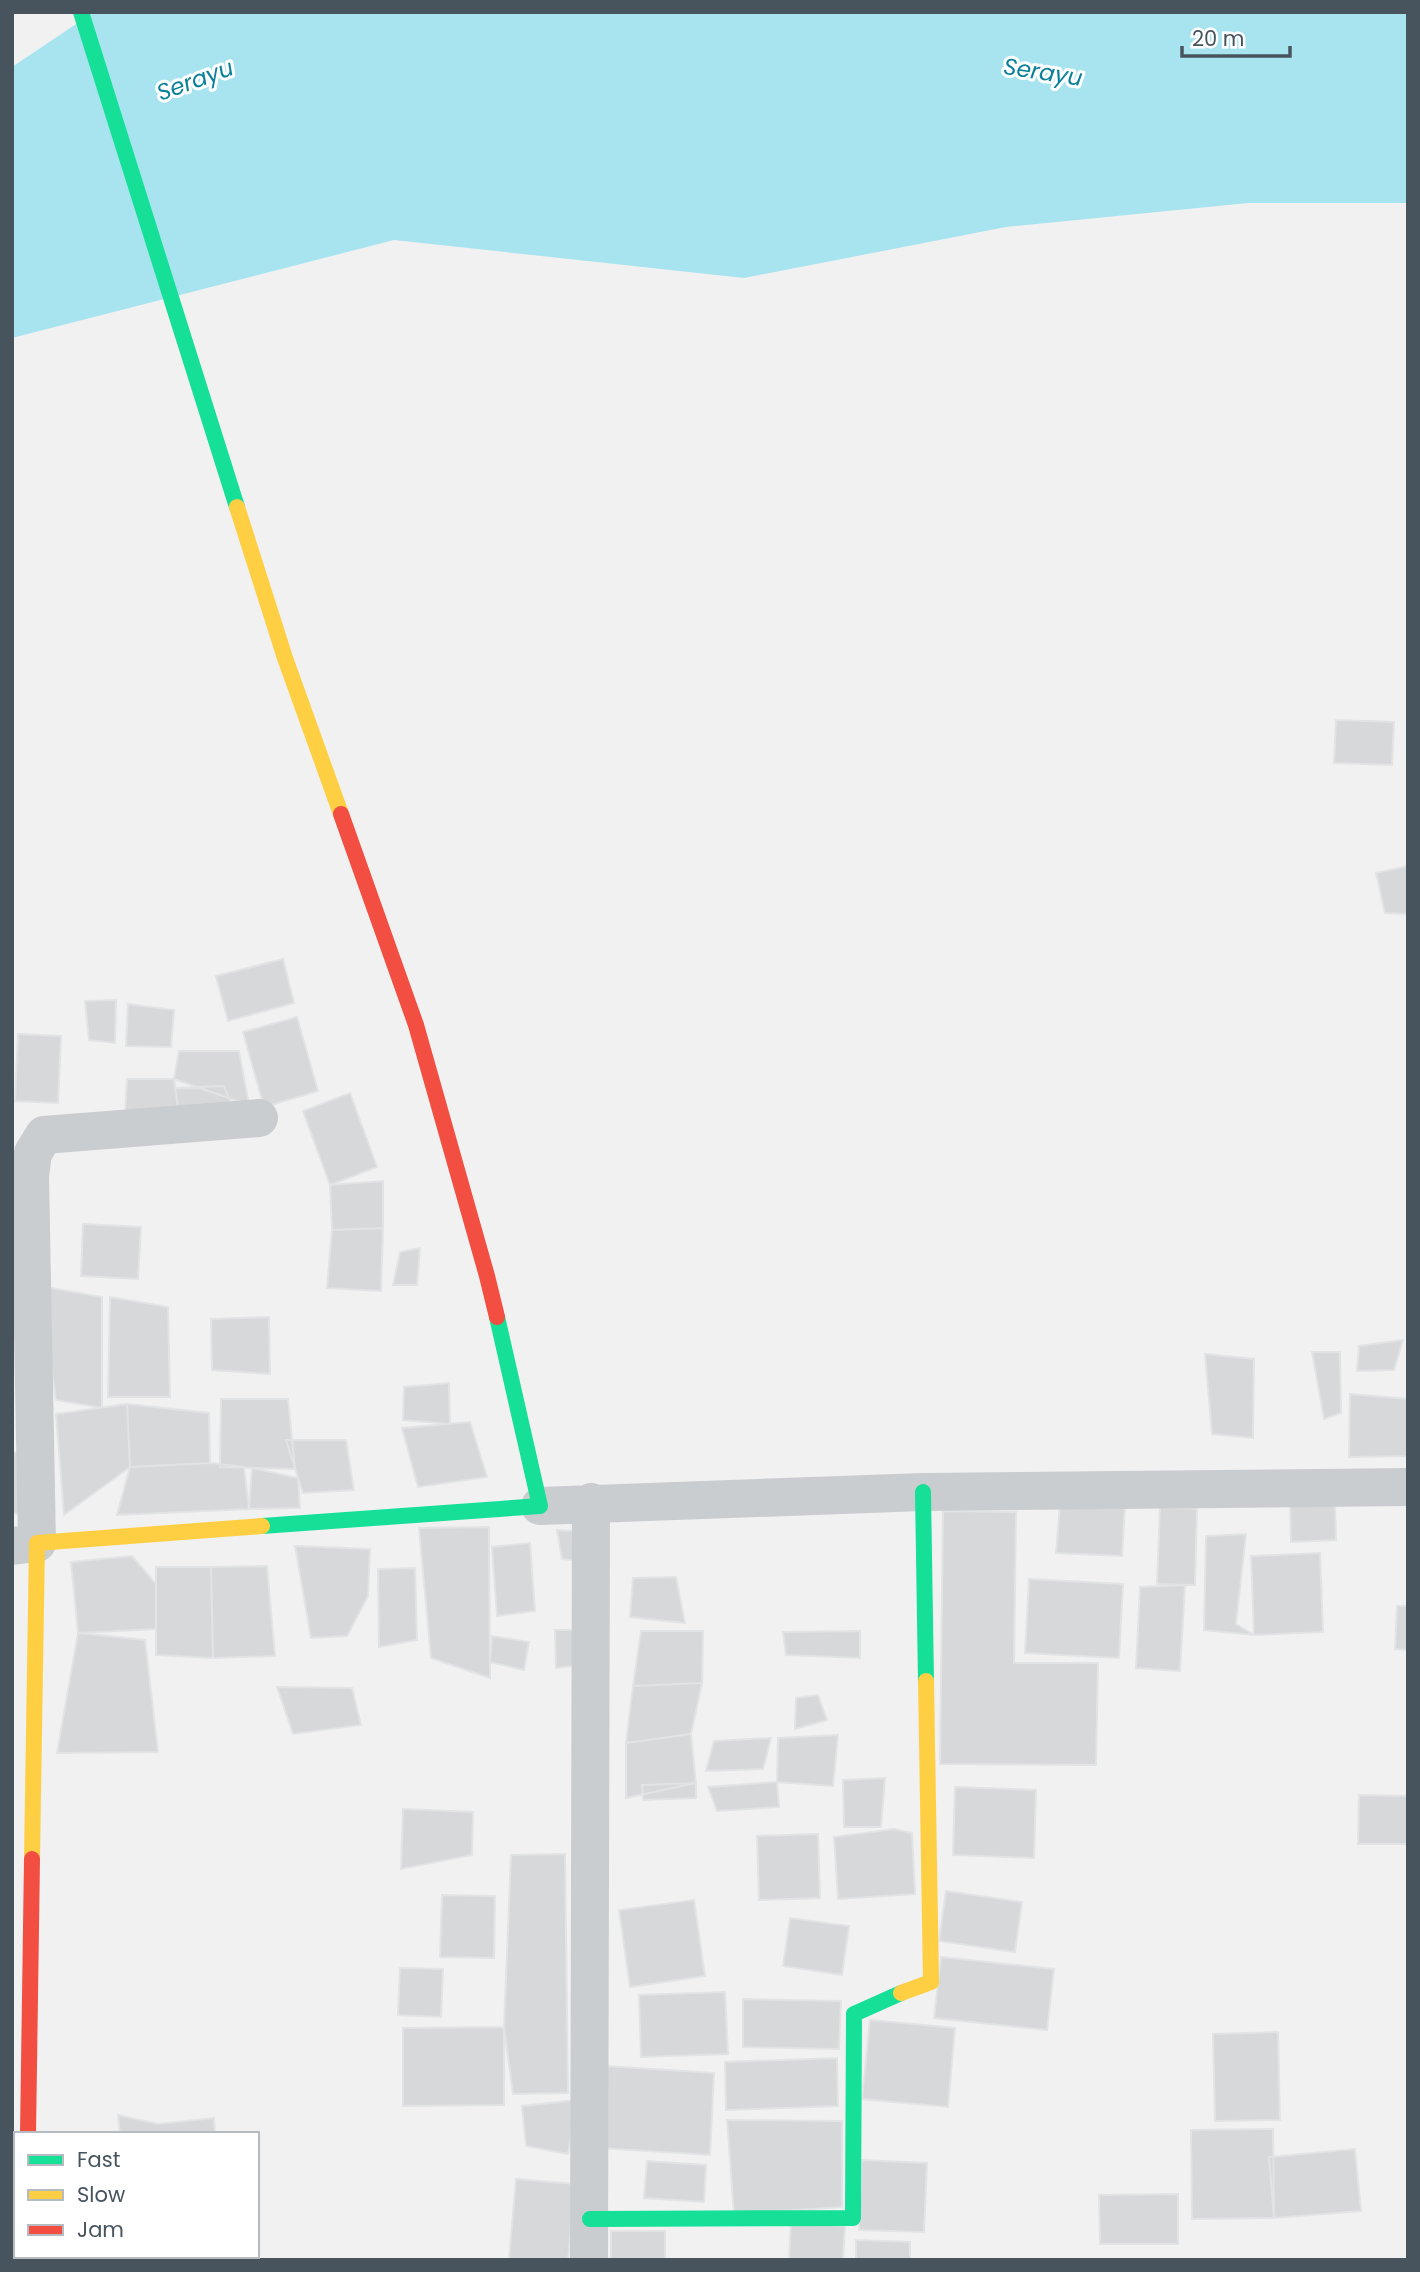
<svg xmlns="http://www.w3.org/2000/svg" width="1420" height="2272" font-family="Poppins,sans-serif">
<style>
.water{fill:#a8e4f0}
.building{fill:#d7d8d9;stroke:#e2e3e4;stroke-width:2}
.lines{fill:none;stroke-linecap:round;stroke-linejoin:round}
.street{stroke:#cacdcf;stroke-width:38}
.fast{stroke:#16e098;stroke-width:16}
.slow{stroke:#ffcf43;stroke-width:16}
.jam{stroke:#f24e42;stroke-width:16}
.labels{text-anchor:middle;stroke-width:6;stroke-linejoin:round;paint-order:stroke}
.water-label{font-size:23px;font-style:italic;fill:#098198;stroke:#fff}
</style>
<rect width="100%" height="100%" fill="#f1f1f1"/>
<path class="water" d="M 94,12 L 1408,12 L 1408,203 L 1248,203 L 1006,227 L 744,278 L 394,240 L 12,338 L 12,67 Z"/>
<path class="building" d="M 1336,720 L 1394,722 L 1392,765 L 1334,763 Z
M 1408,866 L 1408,914 L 1385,913 L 1376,873 Z
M 283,959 L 294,1003 L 228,1021 L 216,976 Z
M 116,1000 L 115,1043 L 89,1040 L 85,1001 Z
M 128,1004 L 174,1010 L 171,1047 L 126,1046 Z
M 297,1017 L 318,1091 L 264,1107 L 243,1032 Z
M 18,1034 L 61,1036 L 58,1103 L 15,1101 Z
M 179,1051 L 239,1051 L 249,1105 L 174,1079 Z
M 127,1079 L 174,1079 L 179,1114 L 125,1114 Z
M 224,1086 L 233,1109 L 179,1114 L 175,1088 Z
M 350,1093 L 377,1167 L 330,1185 L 303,1111 Z
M 383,1181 L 383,1228 L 332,1230 L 330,1185 Z
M 83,1224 L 141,1227 L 138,1279 L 81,1276 Z
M 383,1228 L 381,1291 L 327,1288 L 332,1230 Z
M 420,1248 L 417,1285 L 393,1285 L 400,1252 Z
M 40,1286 L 102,1297 L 102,1408 L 56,1400 Z
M 110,1297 L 168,1307 L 170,1397 L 108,1397 Z
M 269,1317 L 270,1374 L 212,1370 L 211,1319 Z
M 1403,1340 L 1394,1370 L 1357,1371 L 1359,1346 Z
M 1312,1352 L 1340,1352 L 1341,1413 L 1324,1419 Z
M 1205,1354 L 1254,1359 L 1253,1438 L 1212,1434 Z
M 449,1383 L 450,1424 L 403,1420 L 404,1387 Z
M 1350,1394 L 1408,1399 L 1408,1456 L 1349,1457 Z
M 221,1399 L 288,1399 L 295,1469 L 220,1467 Z
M 127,1404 L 209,1413 L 210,1463 L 130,1467 Z
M 127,1404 L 130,1467 L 64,1515 L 56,1414 Z
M 470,1422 L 487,1477 L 418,1487 L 402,1428 Z
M 286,1440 L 346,1440 L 354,1490 L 303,1493 Z
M 26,1450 L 26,1515 L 12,1513 L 12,1453 Z
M 210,1463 L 244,1467 L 249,1509 L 117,1515 L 130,1467 Z
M 252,1468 L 298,1478 L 300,1508 L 249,1509 Z
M 1335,1503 L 1336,1540 L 1291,1542 L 1290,1504 Z
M 1060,1505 L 1125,1506 L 1122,1556 L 1056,1553 Z
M 1160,1507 L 1197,1509 L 1195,1585 L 1157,1584 Z
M 943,1511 L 1016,1512 L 1014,1663 L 1098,1663 L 1096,1765 L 940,1764 Z
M 489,1527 L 490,1678 L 431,1658 L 419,1528 Z
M 557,1530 L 582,1532 L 583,1561 L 562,1559 Z
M 1246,1534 L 1236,1624 L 1254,1635 L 1204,1630 L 1206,1536 Z
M 530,1543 L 535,1611 L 497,1616 L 492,1547 Z
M 295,1546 L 370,1549 L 368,1596 L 347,1636 L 311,1638 Z
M 1320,1553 L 1323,1632 L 1254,1635 L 1251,1556 Z
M 132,1556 L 156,1584 L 156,1629 L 78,1633 L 71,1562 Z
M 267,1566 L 275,1656 L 213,1658 L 211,1567 Z
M 156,1567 L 211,1567 L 213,1658 L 156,1655 Z
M 415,1568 L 417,1640 L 379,1647 L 378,1569 Z
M 676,1577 L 685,1623 L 630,1617 L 633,1578 Z
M 1029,1579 L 1123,1584 L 1119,1658 L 1025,1653 Z
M 1185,1585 L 1180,1671 L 1136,1668 L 1140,1587 Z
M 1397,1606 L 1408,1606 L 1408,1650 L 1395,1649 Z
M 555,1630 L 580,1630 L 582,1665 L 556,1668 Z
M 641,1631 L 703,1631 L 702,1683 L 633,1686 Z
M 860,1631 L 860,1658 L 786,1655 L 783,1632 Z
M 78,1633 L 145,1640 L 158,1752 L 57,1753 Z
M 492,1636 L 529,1642 L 524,1670 L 490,1662 Z
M 702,1683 L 691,1734 L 626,1743 L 633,1686 Z
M 277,1687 L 352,1688 L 361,1725 L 293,1734 Z
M 818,1695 L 827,1720 L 795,1729 L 796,1698 Z
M 691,1734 L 696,1783 L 626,1798 L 626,1743 Z
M 838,1735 L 833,1786 L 777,1782 L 778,1738 Z
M 771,1738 L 763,1769 L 706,1771 L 714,1741 Z
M 885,1778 L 881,1827 L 844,1827 L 843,1780 Z
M 777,1782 L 779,1807 L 717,1811 L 708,1787 Z
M 696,1783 L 696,1798 L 643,1800 L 642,1785 Z
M 955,1787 L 1036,1790 L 1034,1858 L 953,1855 Z
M 1359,1795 L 1408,1796 L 1408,1844 L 1358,1844 Z
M 403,1809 L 473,1812 L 472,1855 L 401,1869 Z
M 894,1829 L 912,1833 L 915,1894 L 838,1899 L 834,1837 Z
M 818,1834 L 820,1898 L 759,1900 L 757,1836 Z
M 565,1854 L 568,2093 L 513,2094 L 504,2027 L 511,1855 Z
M 946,1891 L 1022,1902 L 1015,1952 L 939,1941 Z
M 442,1895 L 495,1896 L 494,1958 L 440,1957 Z
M 694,1900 L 705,1976 L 630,1987 L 619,1910 Z
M 790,1918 L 849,1926 L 842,1975 L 783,1966 Z
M 941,1957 L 1054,1969 L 1047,2030 L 934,2018 Z
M 400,1968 L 443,1969 L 441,2017 L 398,2015 Z
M 725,1992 L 728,2054 L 641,2057 L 639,1995 Z
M 743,1999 L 841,2001 L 839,2049 L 743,2047 Z
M 870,2020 L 955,2028 L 948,2107 L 862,2099 Z
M 504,2027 L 504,2105 L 403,2106 L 403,2028 Z
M 1278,2032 L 1280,2120 L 1215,2121 L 1213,2034 Z
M 837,2058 L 838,2106 L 726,2110 L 725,2062 Z
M 606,2066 L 714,2073 L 710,2155 L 601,2148 Z
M 578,2100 L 568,2154 L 526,2146 L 522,2106 Z
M 118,2115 L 158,2124 L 214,2118 L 215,2134 L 120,2134 Z
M 727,2120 L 842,2121 L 842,2207 L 734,2214 Z
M 1273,2129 L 1274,2218 L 1192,2219 L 1191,2130 Z
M 1355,2149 L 1361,2211 L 1274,2218 L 1269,2157 Z
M 862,2160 L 927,2163 L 924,2232 L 859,2230 Z
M 647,2161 L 706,2165 L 704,2202 L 644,2198 Z
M 516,2179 L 575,2184 L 568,2260 L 509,2260 Z
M 1178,2194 L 1178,2244 L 1100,2244 L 1099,2195 Z
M 791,2222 L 845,2226 L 843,2260 L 789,2260 Z
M 611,2231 L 665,2231 L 665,2260 L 611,2260 Z
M 856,2240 L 910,2242 L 910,2260 L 856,2260 Z"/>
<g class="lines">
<path class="street" d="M 540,1506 L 923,1492 L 1408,1487
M 12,1546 L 37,1543 L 30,1176 L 33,1153 L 44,1135 L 259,1118
M 26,2260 L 26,2256
M 589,2260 L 591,1502"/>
<path class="fast" d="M 81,12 L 237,507
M 923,1492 L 926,1681
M 262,1526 L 540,1506 L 497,1317
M 590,2219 L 853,2218 L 854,2014 L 901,1993"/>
<path class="slow" d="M 237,507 L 285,658 L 341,814
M 32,1859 L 37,1543 L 262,1526
M 901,1993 L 931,1982 L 926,1681"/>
<path class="jam" d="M 341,814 L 416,1025 L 487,1276 L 497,1317
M 28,2134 L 32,1859"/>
</g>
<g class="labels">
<g class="water-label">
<text transform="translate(1043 72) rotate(9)" y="8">Serayu</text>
<text transform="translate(195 80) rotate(-20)" y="8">Serayu</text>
</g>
</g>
<rect width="1420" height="2272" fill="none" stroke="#47545e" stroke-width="28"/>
<rect x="14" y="2132" width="245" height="126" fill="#ffffff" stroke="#b5bbbf" stroke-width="2"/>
<rect x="28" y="2155" width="35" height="10" fill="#16e098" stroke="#b5bbbf" stroke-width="2"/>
<text x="77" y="2167" font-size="21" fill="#47545e">Fast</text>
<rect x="28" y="2190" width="35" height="10" fill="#ffcf43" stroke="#b5bbbf" stroke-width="2"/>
<text x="77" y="2202" font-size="21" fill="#47545e">Slow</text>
<rect x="28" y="2225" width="35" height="10" fill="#f24e42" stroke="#b5bbbf" stroke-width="2"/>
<text x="77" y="2237" font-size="21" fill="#47545e">Jam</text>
<path d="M1182 46v10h108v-10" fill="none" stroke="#47545e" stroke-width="3.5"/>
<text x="1192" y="46" font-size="21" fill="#47545e" stroke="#ffffff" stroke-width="5" paint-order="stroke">20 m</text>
</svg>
